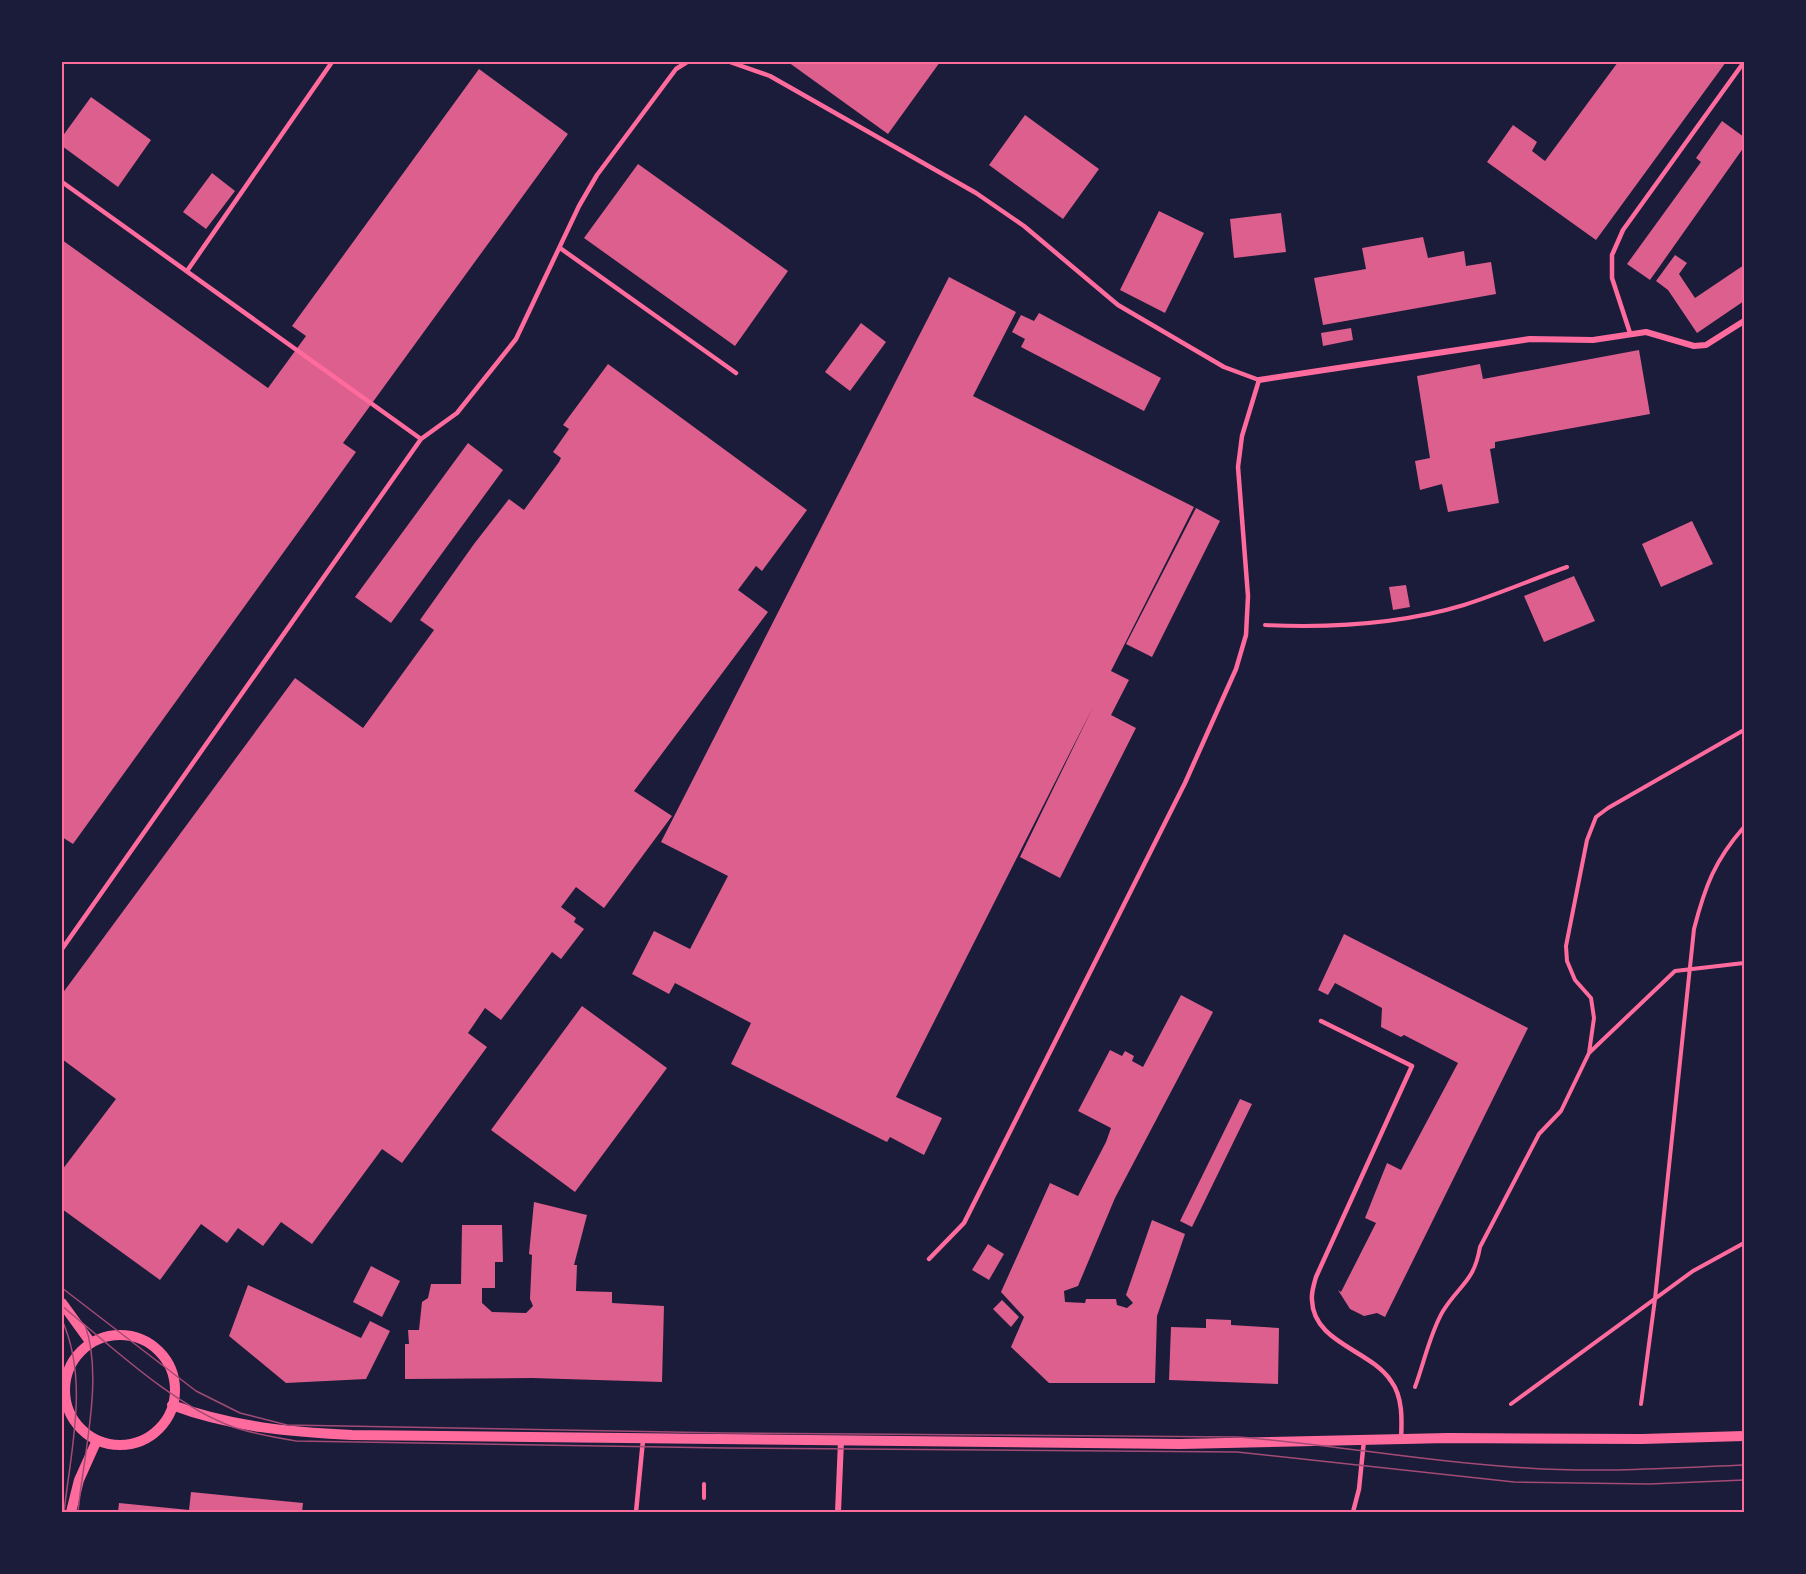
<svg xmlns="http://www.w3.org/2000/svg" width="1806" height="1574" font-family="Helvetica,sans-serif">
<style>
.building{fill:#dd5f8e}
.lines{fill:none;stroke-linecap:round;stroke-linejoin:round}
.path{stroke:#ff6b9d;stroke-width:4}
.service{stroke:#ff6b9d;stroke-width:4.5}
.minor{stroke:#ff6b9d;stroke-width:6}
.tertiary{stroke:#ff6b9d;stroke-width:10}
.tram{stroke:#a44b75;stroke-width:1.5}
.neatline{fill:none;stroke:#ff6b9d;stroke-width:2}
</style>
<rect width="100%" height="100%" fill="#1b1b3a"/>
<path class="building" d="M 788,62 L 940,62 L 888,134 Z
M 1618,62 L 1726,62 L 1596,240 L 1487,162 L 1513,125 L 1537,142 L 1532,151 L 1545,161 Z
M 479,69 L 568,134 L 343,443 L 356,452 L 73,844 L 62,837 L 62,240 L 268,388 L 306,336 L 292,326 Z
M 91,97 L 151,140 L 118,187 L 62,146 L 62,137 Z
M 1025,115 L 1099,169 L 1063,219 L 989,165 Z
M 1722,121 L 1744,137 L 1744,147 L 1650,280 L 1627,264 L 1701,162 L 1696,158 Z
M 638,164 L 788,271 L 735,346 L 584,238 Z
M 212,173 L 235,191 L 206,229 L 183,212 Z
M 1159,211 L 1204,233 L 1165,313 L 1120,290 Z
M 1281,213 L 1286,252 L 1234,258 L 1230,219 Z
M 1423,237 L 1428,258 L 1464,251 L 1466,266 L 1491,262 L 1496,294 L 1323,325 L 1314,278 L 1366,269 L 1362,248 Z
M 1675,255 L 1687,263 L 1679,274 L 1695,298 L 1744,265 L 1744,301 L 1697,333 L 1668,290 L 1656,281 Z
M 949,277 L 1016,312 L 973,396 L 1194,507 L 1111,671 L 1129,680 L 1111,715 L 1136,728 L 1060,878 L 1020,857 L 1093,707 L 896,1097 L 942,1118 L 924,1155 L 890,1137 L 887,1142 L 731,1064 L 751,1023 L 675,983 L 669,994 L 632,974 L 654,931 L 690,949 L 728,876 L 661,842 Z
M 1039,313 L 1161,378 L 1144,411 L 1021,347 L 1025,339 L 1012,332 L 1021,315 L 1034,321 Z
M 861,323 L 886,342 L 850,391 L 825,372 Z
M 1351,328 L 1353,340 L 1323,346 L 1321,333 Z
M 1639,350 L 1650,414 L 1495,442 L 1495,448 L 1490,449 L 1499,503 L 1448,512 L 1442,484 L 1420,490 L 1415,461 L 1430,458 L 1417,376 L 1480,364 L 1483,379 Z
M 608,364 L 807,510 L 762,571 L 756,566 L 738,590 L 768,612 L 634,791 L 672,816 L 604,908 L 576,887 L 561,907 L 576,918 L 574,922 L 584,929 L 561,959 L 552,952 L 501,1020 L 485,1008 L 468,1033 L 487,1047 L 402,1163 L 382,1149 L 312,1244 L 281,1222 L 263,1246 L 238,1228 L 227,1243 L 201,1224 L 160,1280 L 62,1209 L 62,1170 L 116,1099 L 62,1059 L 62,994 L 295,678 L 363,728 L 434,630 L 420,620 L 474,544 L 509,499 L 524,510 L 559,462 L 561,458 L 553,452 L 569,429 L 563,425 Z
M 468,443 L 503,470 L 391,623 L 355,597 Z
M 1196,508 L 1220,521 L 1152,657 L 1126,644 Z
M 1692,521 L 1713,564 L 1661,587 L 1642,544 Z
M 1574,576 L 1595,621 L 1544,642 L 1524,596 Z
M 1406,585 L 1410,607 L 1393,610 L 1389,587 Z
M 1344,934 L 1528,1028 L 1385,1317 L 1377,1313 L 1364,1316 L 1350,1309 L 1338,1290 L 1341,1292 L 1376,1223 L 1365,1218 L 1387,1163 L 1401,1170 L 1458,1063 L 1404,1035 L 1401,1037 L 1381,1027 L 1382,1008 L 1352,992 L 1335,983 L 1328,995 L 1318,990 Z
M 1181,995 L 1213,1012 L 1115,1198 L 1078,1286 L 1064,1291 L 1065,1302 L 1085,1303 L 1086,1299 L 1116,1299 L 1117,1305 L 1127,1308 L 1133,1303 L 1126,1295 L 1152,1220 L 1185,1234 L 1157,1316 L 1155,1383 L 1049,1383 L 1011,1347 L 1024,1317 L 1001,1292 L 1050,1183 L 1078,1196 L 1106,1142 L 1111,1128 L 1078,1111 L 1110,1050 L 1122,1056 L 1125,1051 L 1134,1056 L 1132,1061 L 1143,1067 Z
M 582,1006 L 667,1068 L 575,1192 L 491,1130 Z
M 1240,1099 L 1252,1104 L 1192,1227 L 1180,1221 Z
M 534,1202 L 587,1215 L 574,1265 L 577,1265 L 576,1291 L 612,1292 L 612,1303 L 664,1306 L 662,1382 L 532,1378 L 405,1379 L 405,1344 L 409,1344 L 408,1330 L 419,1330 L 422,1302 L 428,1298 L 431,1284 L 461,1284 L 462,1225 L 502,1225 L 503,1262 L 495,1262 L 495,1288 L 482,1288 L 482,1303 L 492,1312 L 526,1313 L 533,1306 L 530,1299 L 532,1255 L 529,1254 Z
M 988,1244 L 1004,1254 L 989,1280 L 972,1270 Z
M 371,1266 L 400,1281 L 382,1317 L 353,1302 Z
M 248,1285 L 361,1338 L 370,1321 L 390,1331 L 366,1379 L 286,1383 L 229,1336 Z
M 1002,1300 L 1019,1317 L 1011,1327 L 993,1309 Z
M 1206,1319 L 1231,1320 L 1231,1325 L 1279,1328 L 1278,1384 L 1169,1380 L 1171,1327 L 1206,1328 Z
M 191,1492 L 303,1503 L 302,1512 L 118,1512 L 119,1503 L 189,1510 Z"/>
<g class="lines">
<path class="path" d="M 1265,625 C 1331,628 1401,624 1464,605 C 1499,594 1533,579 1567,567
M 1589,1053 L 1594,1018 L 1591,998 L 1575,980 L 1567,961 L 1566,946 L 1587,840 L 1596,817 L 1608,808 L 1744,730
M 1415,1387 C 1424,1363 1430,1333 1443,1311 C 1460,1284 1474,1282 1480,1247 L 1539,1134 L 1561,1111 L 1589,1053 L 1675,971 L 1744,963
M 1511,1404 L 1693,1271 L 1744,1243
M 1641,1404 L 1655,1299 L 1694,929 C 1705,886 1715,860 1744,827
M 704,1498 L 704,1484"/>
<path class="service" d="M 730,62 L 770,76 L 976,193 L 1024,226 L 1118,305 L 1224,367 L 1259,380 L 1242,436 L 1238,467 L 1248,596 L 1246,635 L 1236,669 L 1185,783 L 964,1223 L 929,1259
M 62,182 L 421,439 L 62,949
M 560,248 L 736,373
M 187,271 L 332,62
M 1630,333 L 1612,278 L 1612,255 L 1623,230 L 1744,62
M 421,439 L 457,413 L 516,339 L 579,206 L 597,175 L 676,69 L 687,62
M 1321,1021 L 1412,1066 L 1316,1277 C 1314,1284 1311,1293 1312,1300 C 1313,1343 1371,1350 1391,1381 C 1403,1397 1402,1420 1401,1440
M 636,1512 L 643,1440
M 1353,1512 L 1359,1489 L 1364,1440"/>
<path class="minor" d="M 1259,380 L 1530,339 L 1593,340 L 1646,332 L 1694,346 L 1706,345 L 1744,321
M 838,1512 L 841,1441"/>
<path class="tertiary" d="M 62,1303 L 91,1343
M65 1390a55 55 0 1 1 110 0a55 55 0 1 1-110 0Z
M 172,1405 C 231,1427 290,1432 352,1435 L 1180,1444 L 1448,1438 L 1642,1439 L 1744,1436
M 71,1512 L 79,1480 L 97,1440"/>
<path class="tram" d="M 62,1288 L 196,1391 L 240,1413 L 287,1425 L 725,1433 L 1237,1437 C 1334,1444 1430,1463 1527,1468 C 1599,1473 1672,1468 1744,1465
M 62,1306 C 111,1346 174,1406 233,1427 C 254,1434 275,1437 296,1441 L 725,1448 L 1237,1452 L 1514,1482 L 1650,1484 L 1744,1480
M 62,1320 C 89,1380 71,1449 64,1512
M 78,1512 C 83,1457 104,1377 85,1325"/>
</g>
<rect width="1806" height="1574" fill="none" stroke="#1b1b3a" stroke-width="126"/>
<rect x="63" y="63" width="1680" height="1448" class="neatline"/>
</svg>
